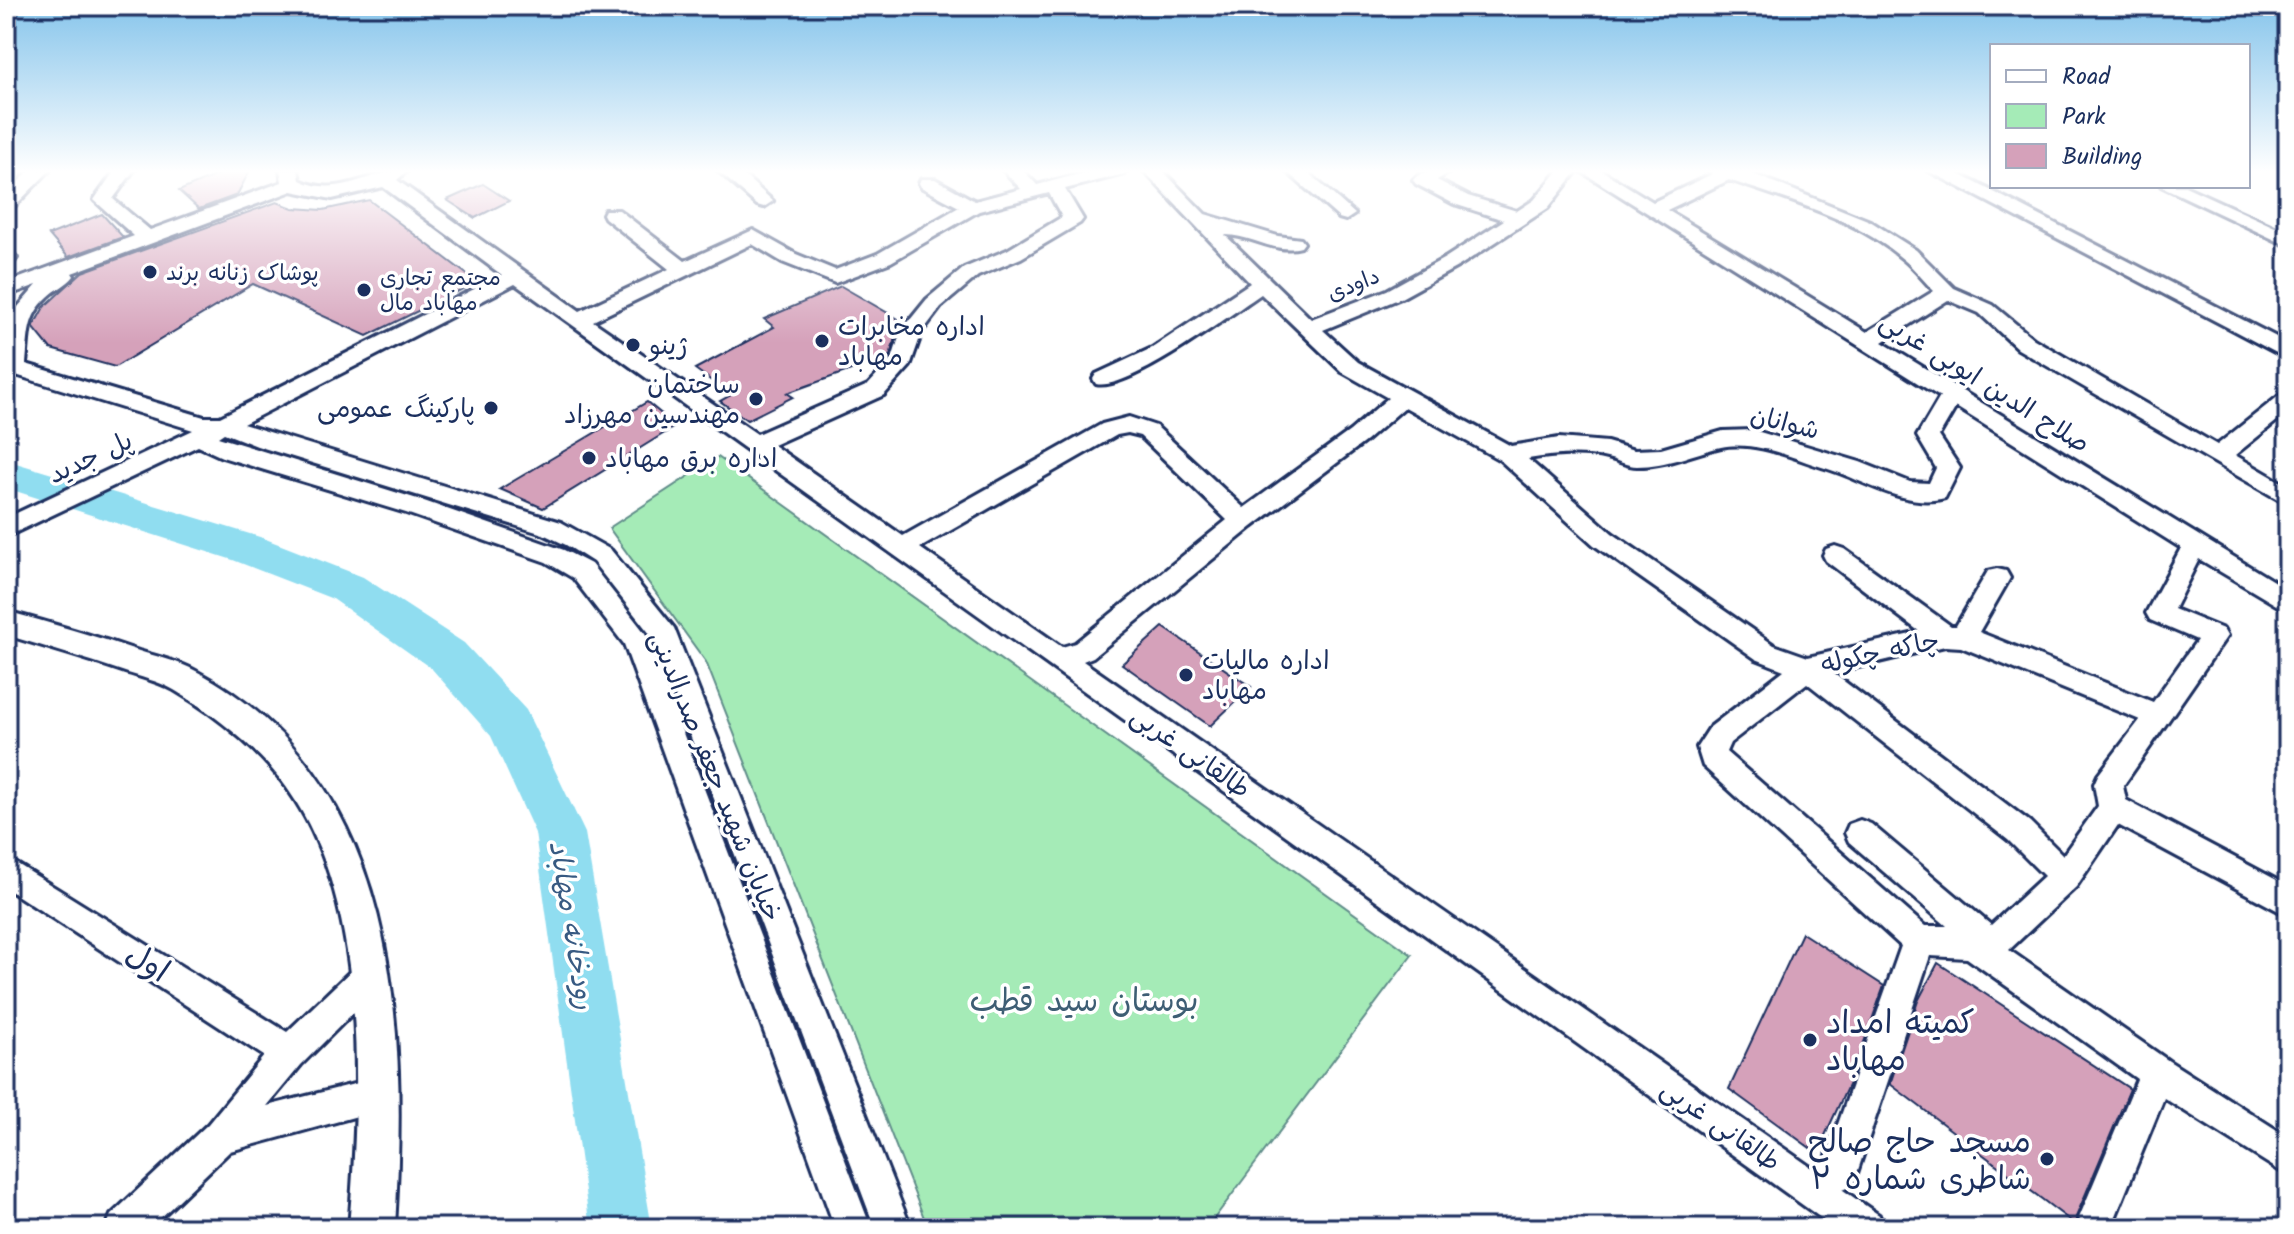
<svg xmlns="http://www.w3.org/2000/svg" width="2294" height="1234" font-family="Kalam,'Playpen Sans Arabic',sans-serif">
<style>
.green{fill:#a5ebb7;stroke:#608d8a;stroke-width:2}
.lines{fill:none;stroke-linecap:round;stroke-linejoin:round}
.river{fill:#90ddf0;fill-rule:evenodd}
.building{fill:#d5a1ba;stroke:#1b2f5e;stroke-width:2}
.minor-casing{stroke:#1b2f5e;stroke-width:6}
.major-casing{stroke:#1b2f5e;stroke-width:6}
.minor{fill:#fff;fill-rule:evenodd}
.major{fill:#fff;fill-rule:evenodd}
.poi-dot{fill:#1b2f5e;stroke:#fff;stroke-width:3}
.labels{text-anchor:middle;stroke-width:7;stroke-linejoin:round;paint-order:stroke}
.far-poi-label{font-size:22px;fill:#1b2f5e;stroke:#fff;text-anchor:start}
.far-street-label{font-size:22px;fill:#1b2f5e;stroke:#fff}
.poi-label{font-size:26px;fill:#1b2f5e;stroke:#fff;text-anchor:start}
.street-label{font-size:26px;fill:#1b2f5e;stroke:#fff}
.water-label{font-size:28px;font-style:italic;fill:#385a82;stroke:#fff}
.near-street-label{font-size:32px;fill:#1b2f5e;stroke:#fff}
.near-park-label{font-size:32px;fill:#3e5e74;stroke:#fff}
.near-poi-label{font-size:32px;fill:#1b2f5e;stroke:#fff;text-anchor:start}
</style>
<rect width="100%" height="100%" fill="#fff"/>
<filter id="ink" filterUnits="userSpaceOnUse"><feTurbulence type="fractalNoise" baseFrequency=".0125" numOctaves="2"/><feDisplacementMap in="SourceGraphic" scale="16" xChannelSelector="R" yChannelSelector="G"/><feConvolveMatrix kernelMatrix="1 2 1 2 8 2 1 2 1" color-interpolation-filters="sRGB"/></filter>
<g filter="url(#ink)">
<path class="green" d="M 718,457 L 1412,955 L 1207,1228 L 928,1228 L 706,662 L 609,528 Z"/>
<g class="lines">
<path class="river" d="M 6,460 L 263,538 L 363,577 L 464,643 L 526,710 L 585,833 L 652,1228 L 590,1228 L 535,833 L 491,736 L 432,669 L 333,599 L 233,560 L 6,488 Z"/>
</g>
<path class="building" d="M 228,170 L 250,170 L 237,195 L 199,209 L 179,191 Z
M 483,184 L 509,201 L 475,218 L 447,200 Z
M 369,200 L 477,282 L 367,336 L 253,284 L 115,367 L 51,349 L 33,327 L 44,307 L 82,272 L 277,202 L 293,208 L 323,210 Z
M 102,214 L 123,237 L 68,257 L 49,235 Z
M 841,286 L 900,320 L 890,356 L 787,393 L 793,397 L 747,420 L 720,401 L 731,395 L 695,369 L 774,327 L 764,319 Z
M 647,402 L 676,426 L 543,508 L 500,489 Z
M 1163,627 L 1251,687 L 1210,726 L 1122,664 Z
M 1802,933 L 1884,986 L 1851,1079 L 1817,1153 L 1729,1089 Z
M 1938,963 L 2130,1089 L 2076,1217 L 2076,1225 L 1890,1084 L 1918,1001 Z"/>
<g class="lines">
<g class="minor-casing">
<path id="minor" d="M 30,170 L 50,170 L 13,208 L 6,210 L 6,194 Z
M 115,170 L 134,170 L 113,199 L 150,230 L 282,182 L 280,170 L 298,170 L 300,180 C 339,199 369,170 408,170 L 397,180 L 580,311 L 669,269 L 605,218 L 603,214 L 605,210 L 619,210 L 685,261 L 753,230 L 796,254 L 835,270 L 877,254 L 959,207 L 921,187 L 919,183 L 921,179 L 935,179 L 975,201 L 1021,189 L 1003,170 L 1023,170 L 1037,185 L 1095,170 L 1127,170 L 1124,174 L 1065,189 L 1083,219 L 1080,223 L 1021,258 L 978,276 L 941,307 L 922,332 L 910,366 L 884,395 L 773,445 L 903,536 L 1102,424 L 1129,417 L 1156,426 L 1244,508 L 1350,431 L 1388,398 L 1342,372 L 1261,294 C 1231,314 1128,392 1096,384 L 1093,379 L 1096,374 L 1152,348 L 1250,283 L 1143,170 L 1162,170 L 1205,214 L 1278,236 L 1301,239 L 1304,243 L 1301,247 C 1274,254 1252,235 1225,235 L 1311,319 L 1387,290 L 1445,258 L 1504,220 L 1454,204 L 1416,184 L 1413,180 C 1423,168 1438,170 1453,170 L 1437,180 L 1468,196 L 1517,211 L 1534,200 L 1559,170 L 1578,170 L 1548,208 L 1459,266 L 1401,298 L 1323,330 L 1358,362 L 1511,446 L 1559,438 L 1607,442 L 1634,450 L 1661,449 L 1723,431 L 1753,430 L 1860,462 L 1910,482 L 1929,483 L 1936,468 L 1917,436 L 1940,397 L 1579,170 L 1601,170 L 1653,202 L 1712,174 L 1709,170 L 1743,170 L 1870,221 L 1916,250 L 1954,288 L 1993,305 L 2034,339 L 2217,445 L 2280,395 L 2288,393 L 2288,412 L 2235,455 L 2288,486 L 2288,505 L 2018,349 L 1979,313 L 1948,300 L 1882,342 L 2288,590 L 2288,612 L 2199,559 L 2174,609 L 2223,629 L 2227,636 L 2123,786 L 2126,800 L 2288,886 L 2288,916 L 2118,825 L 2076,887 L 2009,950 L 2169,1061 L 2288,1137 L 2288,1176 L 2164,1098 L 2111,1228 L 2083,1228 L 2079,1218 L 2137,1079 L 1967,958 L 1930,956 L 1857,1173 L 1852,1186 L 1843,1190 L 1879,1215 L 1884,1228 L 1835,1228 L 515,284 L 243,424 L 561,522 L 611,550 L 674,628 L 911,1228 L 875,1228 L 654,639 L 593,562 L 566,545 L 543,534 L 257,446 L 224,433 L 218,437 L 424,501 L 564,550 L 591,564 L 645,633 L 871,1228 L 835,1228 L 624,644 L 573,578 L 546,562 L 406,513 L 222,457 L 198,446 L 6,537 L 6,518 L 193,430 L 6,372 L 10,316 L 37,285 L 6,296 L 6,283 L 134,236 L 94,200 ZM 1729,180 C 1787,200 1856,218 1904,260 C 1915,269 1924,281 1934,291 L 1867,332 L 1667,210 ZM 383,187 L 502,275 L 220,417 L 204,417 L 26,364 C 29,336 26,317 48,297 C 56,289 67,285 74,276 L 72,273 L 292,191 L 332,199 ZM 1049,193 L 1062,217 L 1007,250 L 964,268 L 927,299 L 901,331 L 892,359 L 868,385 L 757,434 L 593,321 L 752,244 L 782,262 L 835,283 L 891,262 L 979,211 ZM 1405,407 L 1500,460 L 1594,545 L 1756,659 L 1784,670 L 1710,727 L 1697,747 L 1703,766 L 1901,946 L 1825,1161 L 1812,1168 L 1083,661 L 1093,657 L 1252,527 L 1366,441 ZM 1956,407 L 2181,548 L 2146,613 L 2150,620 L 2197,640 L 2153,702 L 1979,632 L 2010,578 L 2006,571 L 1997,569 L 1988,571 L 1956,626 L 1951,626 L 1844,549 L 1835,546 L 1826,549 L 1823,555 L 1826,561 L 1920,632 L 1808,657 L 1774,645 L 1612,533 L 1528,459 C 1554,455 1581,452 1607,458 C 1617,460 1627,466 1637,466 C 1667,466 1692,454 1721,447 C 1756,440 1795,459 1828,469 C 1864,480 1906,509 1945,498 L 1960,468 L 1939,436 ZM 1128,433 L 1140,436 L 1227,520 L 1075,643 L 1062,647 L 920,548 L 1117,435 ZM 1945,646 L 1961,647 L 2140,720 L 2098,775 L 2094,784 L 2098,806 L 2063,855 L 2030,822 L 1833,673 ZM 1807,683 L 2008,840 L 2044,876 L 1991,925 L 1871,824 L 1860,820 L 1849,824 L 1845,833 L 1849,842 L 1947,926 L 1925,926 L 1726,752 L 1730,743 Z
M 717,170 L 738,170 L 773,201 L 764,207 L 757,205 Z
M 1285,170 L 1305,170 L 1355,214 L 1346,220 L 1339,218 Z
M 1927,170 L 1951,170 L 2288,343 L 2288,359 Z
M 2161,186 L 2185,186 L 2288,233 L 2288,246 Z
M 6,252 L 14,254 L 17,258 L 14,262 L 6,264 Z
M 6,857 L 287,1032 L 359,963 L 370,959 L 381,963 L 386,974 L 381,985 L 301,1065 L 267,1106 L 378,1078 L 390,1083 L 395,1095 L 390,1107 L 230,1151 L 150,1228 L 106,1228 L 111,1215 L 208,1124 L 264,1056 L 6,888 Z"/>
</g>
<g class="major-casing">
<path id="major" d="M 6,611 C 51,623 95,636 139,651 C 158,657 178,661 196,671 C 402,781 407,1023 395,1228 L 349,1228 C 360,1097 368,915 295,800 C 268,756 218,716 174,690 C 158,681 140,677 122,671 C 84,658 45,647 6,635 Z"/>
</g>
<use href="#minor" class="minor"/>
<use href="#major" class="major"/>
</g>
</g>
<linearGradient id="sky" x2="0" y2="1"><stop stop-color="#85c4eb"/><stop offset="0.5" stop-color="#fff"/><stop offset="1" stop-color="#fff" stop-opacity="0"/></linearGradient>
<rect width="2294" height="343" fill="url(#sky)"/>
<g class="poi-dot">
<circle cx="150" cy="272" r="8"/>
<circle cx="364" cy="290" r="8"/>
<circle cx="822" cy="341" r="8"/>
<circle cx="633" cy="345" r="8"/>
<circle cx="756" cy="399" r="8"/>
<circle cx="491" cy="408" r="8"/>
<circle cx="589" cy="458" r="8"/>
<circle cx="1186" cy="675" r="8"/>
<circle cx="1810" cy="1040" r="8"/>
<circle cx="2047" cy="1159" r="8"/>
</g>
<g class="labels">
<g class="far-poi-label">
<text x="166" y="280">پوشاک زنانه برند</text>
<text x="380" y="285">مجتمع تجاری<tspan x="380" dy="25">مهاباد مال</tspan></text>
</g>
<g class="far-street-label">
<text transform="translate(1353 284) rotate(-22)" y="8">داودی</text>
</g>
<g class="poi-label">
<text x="838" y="335">اداره مخابرات<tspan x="838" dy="30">مهاباد</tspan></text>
<text x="649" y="354">ژینو</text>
<text x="740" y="393" text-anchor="end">ساختمان<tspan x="740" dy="30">مهندسین مهرزاد</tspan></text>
<text x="475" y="417" text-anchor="end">پارکینگ عمومی</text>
<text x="605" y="467">اداره برق مهاباد</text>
<text x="1202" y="669">اداره مالیات<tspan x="1202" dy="30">مهاباد</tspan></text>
</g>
<g class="street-label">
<text transform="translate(1985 382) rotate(32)" y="9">صلاح الدین ایوبی غربی</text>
<text transform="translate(1785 422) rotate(14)" y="9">شوانان</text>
<text transform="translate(90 457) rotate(-25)" y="9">پل جدید</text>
<text transform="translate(1880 652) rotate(-12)" y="9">چاکه چکوله</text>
<text transform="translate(1191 752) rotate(35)" y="9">طالقانی غربی</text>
<text transform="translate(716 776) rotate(68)" y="9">خیابان شهید جعفر صدرالدینی</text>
<text transform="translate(1721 1125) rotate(35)" y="9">طالقانی غربی</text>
</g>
<g class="water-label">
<text transform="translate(573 925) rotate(81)" y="10">رودخانه مهاباد</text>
</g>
<g class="near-street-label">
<text transform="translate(148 962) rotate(33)" y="11">اول</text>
</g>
<g class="near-park-label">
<text x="1084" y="1011">بوستان سید قطب</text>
</g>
<g class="near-poi-label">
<text x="1826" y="1033">کمیته امداد<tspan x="1826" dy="37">مهاباد</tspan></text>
<text x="2031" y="1152" text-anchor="end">مسجد حاج صالح<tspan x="2031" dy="37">شاطری شماره ۲</tspan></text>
</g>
</g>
<rect width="2294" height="1234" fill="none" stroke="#fff" stroke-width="32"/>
<rect x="16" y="16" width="2262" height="1202" fill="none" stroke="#1b2f5e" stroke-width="3" filter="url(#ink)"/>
<rect x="1990" y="44" width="260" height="144" fill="#ffffff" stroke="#a4acbf" stroke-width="2"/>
<rect x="2006" y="70" width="40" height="12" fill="#ffffff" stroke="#a4acbf" stroke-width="2"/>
<text x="2062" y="84" font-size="24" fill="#1b2f5e">Road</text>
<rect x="2006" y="104" width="40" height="24" fill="#a5ebb7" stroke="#a4acbf" stroke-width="2"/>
<text x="2062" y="124" font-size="24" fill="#1b2f5e">Park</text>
<rect x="2006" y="144" width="40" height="24" fill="#d5a1ba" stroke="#a4acbf" stroke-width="2"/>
<text x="2062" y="164" font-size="24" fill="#1b2f5e">Building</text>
</svg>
